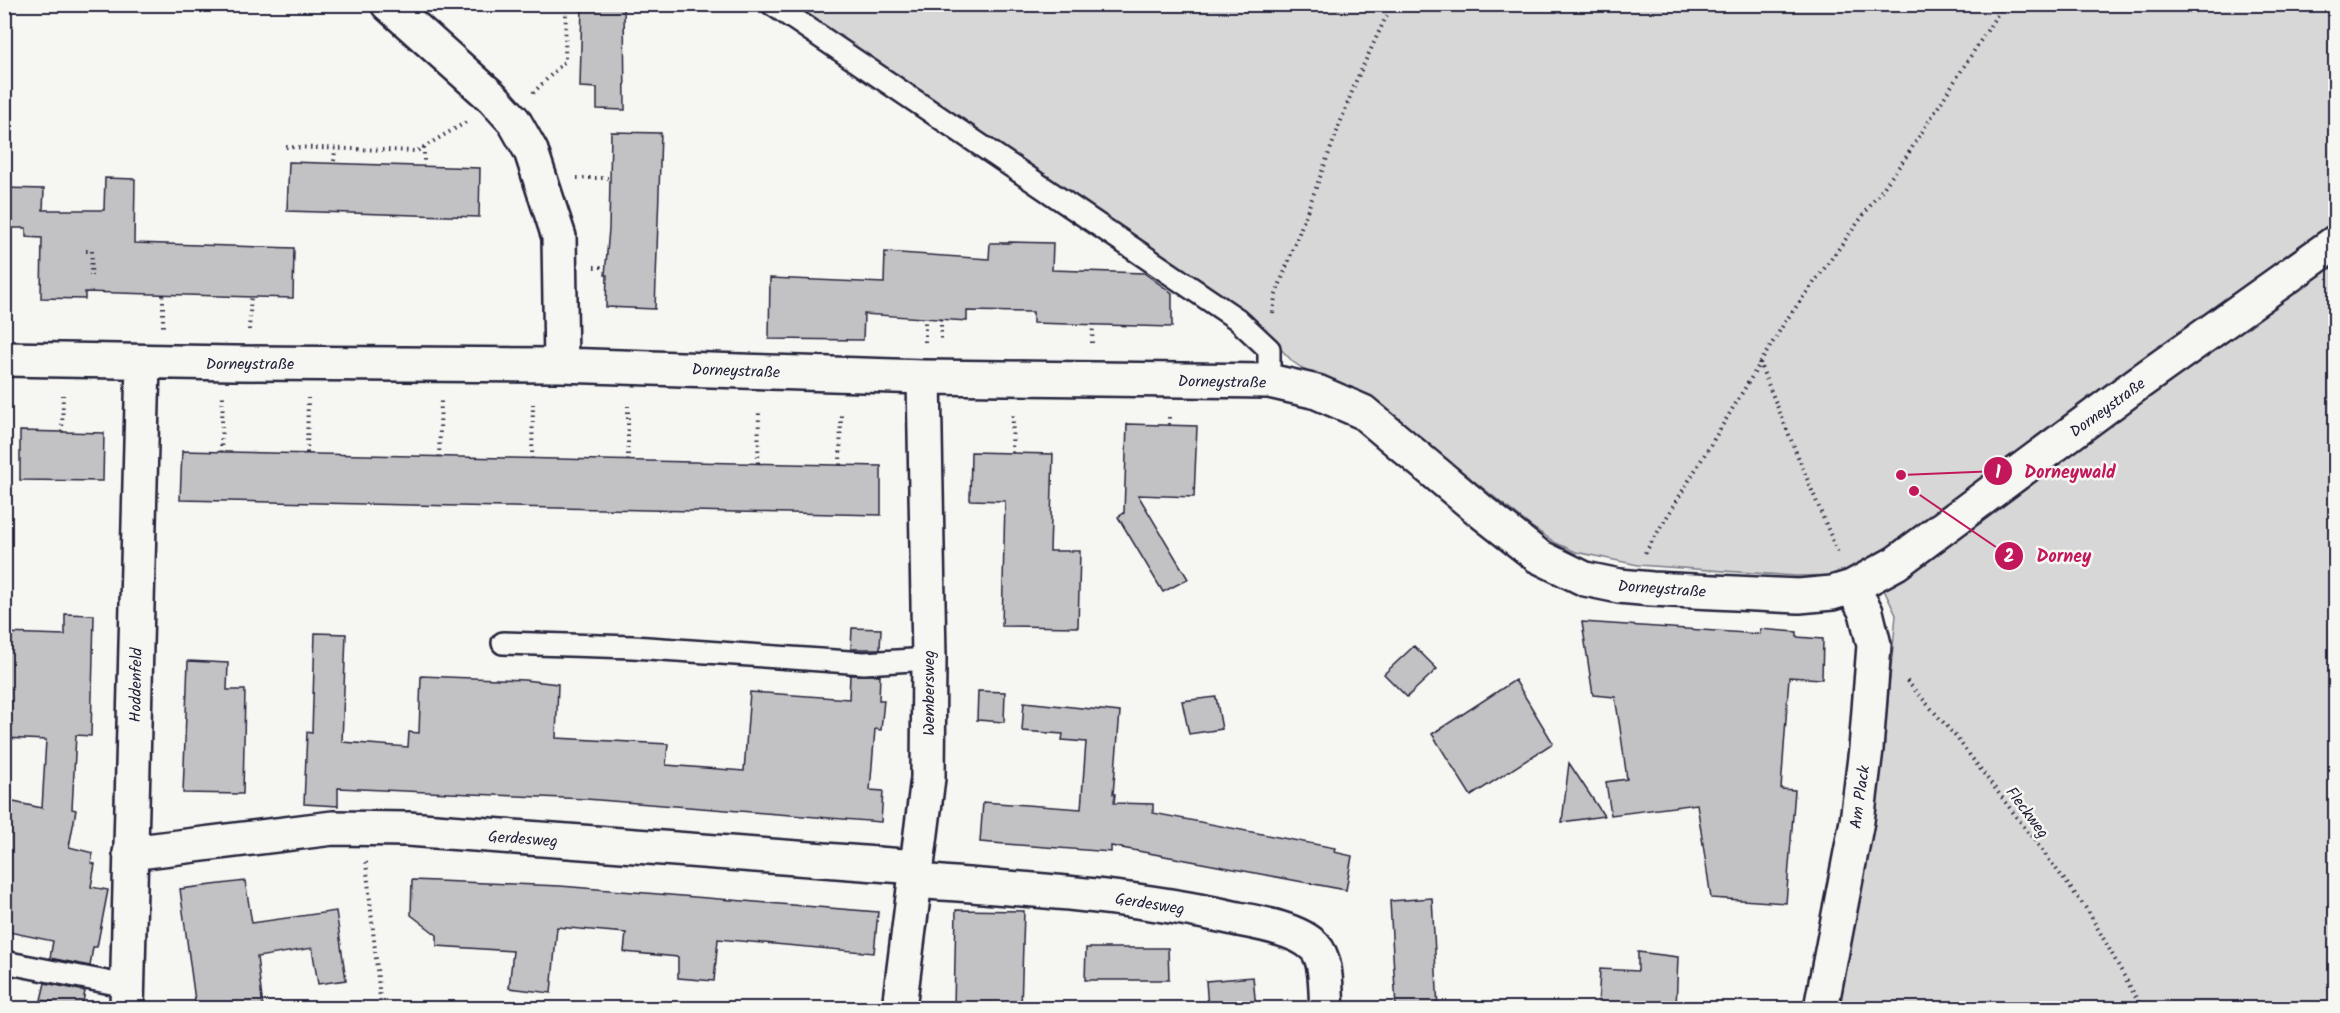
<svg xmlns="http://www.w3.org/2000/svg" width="2340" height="1013" font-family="Kalam,sans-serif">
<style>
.green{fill:#d7d7d7;stroke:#7c7c89;stroke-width:1.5}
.building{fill:#c2c2c4;stroke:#22223b;stroke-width:1.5}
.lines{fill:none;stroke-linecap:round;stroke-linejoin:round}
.lane-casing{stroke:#22223b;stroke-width:26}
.street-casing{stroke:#22223b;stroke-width:38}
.path{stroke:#22223b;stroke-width:4;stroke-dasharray:1.5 4.5;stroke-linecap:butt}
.lane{stroke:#f6f6f2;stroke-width:21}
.street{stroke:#f6f6f2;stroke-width:33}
.labels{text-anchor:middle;stroke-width:5;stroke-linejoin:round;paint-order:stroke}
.street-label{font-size:16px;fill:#22223b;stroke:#f6f6f2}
.leader{fill:none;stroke:#c2185b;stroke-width:2}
.callout-dot{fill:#c2185b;stroke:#f6f6f2;stroke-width:2}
.mark-label{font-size:18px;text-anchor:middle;font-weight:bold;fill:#fff}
.callout-label{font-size:18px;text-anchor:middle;font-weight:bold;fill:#c2185b;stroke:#f6f6f2;stroke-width:5;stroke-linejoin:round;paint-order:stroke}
</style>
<rect width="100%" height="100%" fill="#f6f6f2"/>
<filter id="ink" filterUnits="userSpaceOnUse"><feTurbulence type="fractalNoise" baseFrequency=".0167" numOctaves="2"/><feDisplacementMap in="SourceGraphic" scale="12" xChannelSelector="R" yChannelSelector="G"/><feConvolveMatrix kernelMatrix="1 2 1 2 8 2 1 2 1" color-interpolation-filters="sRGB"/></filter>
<g filter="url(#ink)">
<path class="green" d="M 784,5 L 2335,5 L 2335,1008 L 1839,1008 L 1860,899 L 1885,731 L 1896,615 L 1884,590 L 1864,566 L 1841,575 L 1796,576 L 1638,565 L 1576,552 L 1556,543 L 1532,527 L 1402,424 L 1311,374 L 1293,362 L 1277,345 Z"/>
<path class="building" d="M 582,4 L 624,4 L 625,110 L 597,109 L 597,88 L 580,87 Z
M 611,132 L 661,133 L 655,309 L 606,307 L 607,275 L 605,275 L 609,229 Z
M 289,162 L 480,168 L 479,217 L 287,211 Z
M 105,178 L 135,179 L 134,243 L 294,248 L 293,298 L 85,292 L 85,299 L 41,298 L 42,238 L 26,237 L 26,228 L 4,228 L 4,188 L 44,189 L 43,210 L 104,210 Z
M 1009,242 L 1053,243 L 1052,270 L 1144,273 L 1172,293 L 1172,327 L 1033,323 L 1033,312 L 967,311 L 967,321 L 864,314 L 863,340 L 769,339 L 770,278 L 884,283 L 885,252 L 989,259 L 990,243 L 1009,243 Z
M 1127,424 L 1197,426 L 1194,497 L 1138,495 L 1188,579 L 1163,592 L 1118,517 L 1124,513 Z
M 20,431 L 104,433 L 103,481 L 20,480 Z
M 182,451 L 881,466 L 881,515 L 180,500 Z
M 971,452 L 1053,454 L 1050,551 L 1080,551 L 1078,627 L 1002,626 L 1005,501 L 970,500 Z
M 65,614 L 94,615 L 91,736 L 76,735 L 72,809 L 76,810 L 69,847 L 93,853 L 91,863 L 95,864 L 91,887 L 108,890 L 97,947 L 93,947 L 90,966 L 50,958 L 53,941 L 4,931 L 4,800 L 42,808 L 46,740 L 4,738 L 4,633 L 65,635 Z
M 1582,622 L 1760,634 L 1760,629 L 1797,632 L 1797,637 L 1823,639 L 1822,679 L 1789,677 L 1781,789 L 1795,790 L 1786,903 L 1711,898 L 1697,804 L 1611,815 L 1606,782 L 1627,779 L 1620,728 L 1615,697 L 1593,695 Z
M 852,628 L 881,629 L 880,649 L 851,649 Z
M 315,633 L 346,634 L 342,742 L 408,747 L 409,732 L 419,733 L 421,676 L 524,680 L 558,684 L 556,738 L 668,744 L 666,765 L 744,771 L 750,692 L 849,699 L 850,675 L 880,675 L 879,700 L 884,700 L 881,730 L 875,729 L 870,790 L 883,791 L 881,822 L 586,799 L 338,788 L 338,806 L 304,804 L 307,732 L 312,733 Z
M 1414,646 L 1437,669 L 1407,697 L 1384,674 Z
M 188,661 L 228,663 L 227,690 L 245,690 L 243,794 L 183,793 Z
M 1515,680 L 1553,743 L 1471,796 L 1432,734 Z
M 978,691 L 1005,692 L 1004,722 L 977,720 Z
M 1216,697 L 1222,729 L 1189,734 L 1182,701 Z
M 1024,702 L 1120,712 L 1113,794 L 1115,794 L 1114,803 L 1153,804 L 1153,813 L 1335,848 L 1334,852 L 1352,856 L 1346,890 L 1111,846 L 1111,852 L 980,842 L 983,802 L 1081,809 L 1086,742 L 1062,740 L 1063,734 L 1022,731 Z
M 1569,763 L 1604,816 L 1562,822 Z
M 412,880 L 560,886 L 878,912 L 874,953 L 718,939 L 714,981 L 678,978 L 678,957 L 624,952 L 626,933 L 557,927 L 551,993 L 509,988 L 513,951 L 437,946 L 437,935 L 411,915 Z
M 245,881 L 252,923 L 336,911 L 346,980 L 318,984 L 312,948 L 257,957 L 263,1008 L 196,1008 L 180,889 Z
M 1432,898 L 1438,1008 L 1396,1008 L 1390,901 Z
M 956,910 L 1024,911 L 1021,1008 L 954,1008 Z
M 1086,948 L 1168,948 L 1169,980 L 1085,980 Z
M 1638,952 L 1678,957 L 1676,1008 L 1598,1008 L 1600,969 L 1638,971 Z
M 1253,977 L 1256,1008 L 1208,1008 L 1206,981 Z
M 45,983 L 85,991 L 82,1008 L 51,1008 L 53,1002 L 41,1000 Z"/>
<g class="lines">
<g class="lane-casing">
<path id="lane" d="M 772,4 L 1237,319 L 1269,349 L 1269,381
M 503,643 L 633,647 L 864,663 L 929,659
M 4,962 L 127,986"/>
</g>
<g class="street-casing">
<path id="street" d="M 388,4 L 493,98 L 514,121 L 531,151 L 559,237 L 561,365
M 4,359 L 233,363 L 561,365 L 924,377 L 1269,381 L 1317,392 L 1363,412 L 1482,512 L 1538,556 L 1585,579 L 1619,586 L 1652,589 L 1799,596 L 1832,593 L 1852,587 L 1896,563 L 2137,384 L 2336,242
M 130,853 L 333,828 L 408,829 L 917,867
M 915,881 C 1023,889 1131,895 1238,919 C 1260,923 1299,930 1315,947 C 1328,961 1325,990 1327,1008
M 127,1008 L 143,362
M 899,1008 L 928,778 L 929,659 L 924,377
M 1821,1008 L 1857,821 L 1866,749 L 1874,645 L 1866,612 L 1852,587"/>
</g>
<path class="path" d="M 533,93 L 565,61 L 566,4
M 286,147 L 417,151 L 468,121
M 424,147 L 424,164
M 334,161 L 335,149
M 577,178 L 608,178
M 86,251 L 92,251 L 91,276
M 594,267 L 605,267
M 163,295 L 163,328
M 1273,313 L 1275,297 L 1356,81 L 1392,4
M 941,319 L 941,343
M 249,330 L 251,296
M 925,342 L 925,318
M 1092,343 L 1093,325
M 1759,362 L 1839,556
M 1169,417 L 1169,425
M 62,432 L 63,395
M 221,452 L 223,396
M 307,453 L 308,398
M 1012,453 L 1013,415
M 439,457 L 441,401
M 532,459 L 533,404
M 628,461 L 628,406
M 758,463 L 759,410
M 840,465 L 841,412
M 1645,553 L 1785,322 L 1906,157 L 2004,4
M 1907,681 L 1956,737 L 2088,911 L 2142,1008
M 366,862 L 381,1008"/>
<use href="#lane" class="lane"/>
<use href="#street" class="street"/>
</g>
</g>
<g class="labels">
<g class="street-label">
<text x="250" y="369">Dorneystraße</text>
<text transform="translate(736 370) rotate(2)" y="6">Dorneystraße</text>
<text transform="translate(1222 381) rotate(1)" y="6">Dorneystraße</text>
<text transform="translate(2107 407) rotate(-36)" y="6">Dorneystraße</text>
<text transform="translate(1662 588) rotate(4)" y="6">Dorneystraße</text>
<text transform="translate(135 685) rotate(-89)" y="6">Hoddenfeld</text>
<text transform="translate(928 693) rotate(-90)" y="6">Wembersweg</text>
<text transform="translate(1859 797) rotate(-82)" y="6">Am Plack</text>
<text transform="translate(2028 812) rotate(53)" y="6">Fleckweg</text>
<text transform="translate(523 838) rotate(4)" y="6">Gerdesweg</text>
<text transform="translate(1150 903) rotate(9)" y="6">Gerdesweg</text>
</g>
</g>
<path class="leader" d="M1901 475L1998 471M1914 491L2009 556"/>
<g class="callout-dot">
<circle cx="1901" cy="475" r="6"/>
<circle cx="1914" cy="491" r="6"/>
<circle cx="1998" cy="471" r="15"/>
<circle cx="2009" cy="556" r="15"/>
</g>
<g class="mark-label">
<text x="1998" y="478">1</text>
<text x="2009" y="562">2</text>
</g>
<g class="callout-label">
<text x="2070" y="478">Dorneywald</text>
<text x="2064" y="562">Dorney</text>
</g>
<rect width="2340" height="1013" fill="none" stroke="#f6f6f2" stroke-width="24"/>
<rect x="12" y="12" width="2316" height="989" fill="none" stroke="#22223b" stroke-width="2" filter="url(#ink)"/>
</svg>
